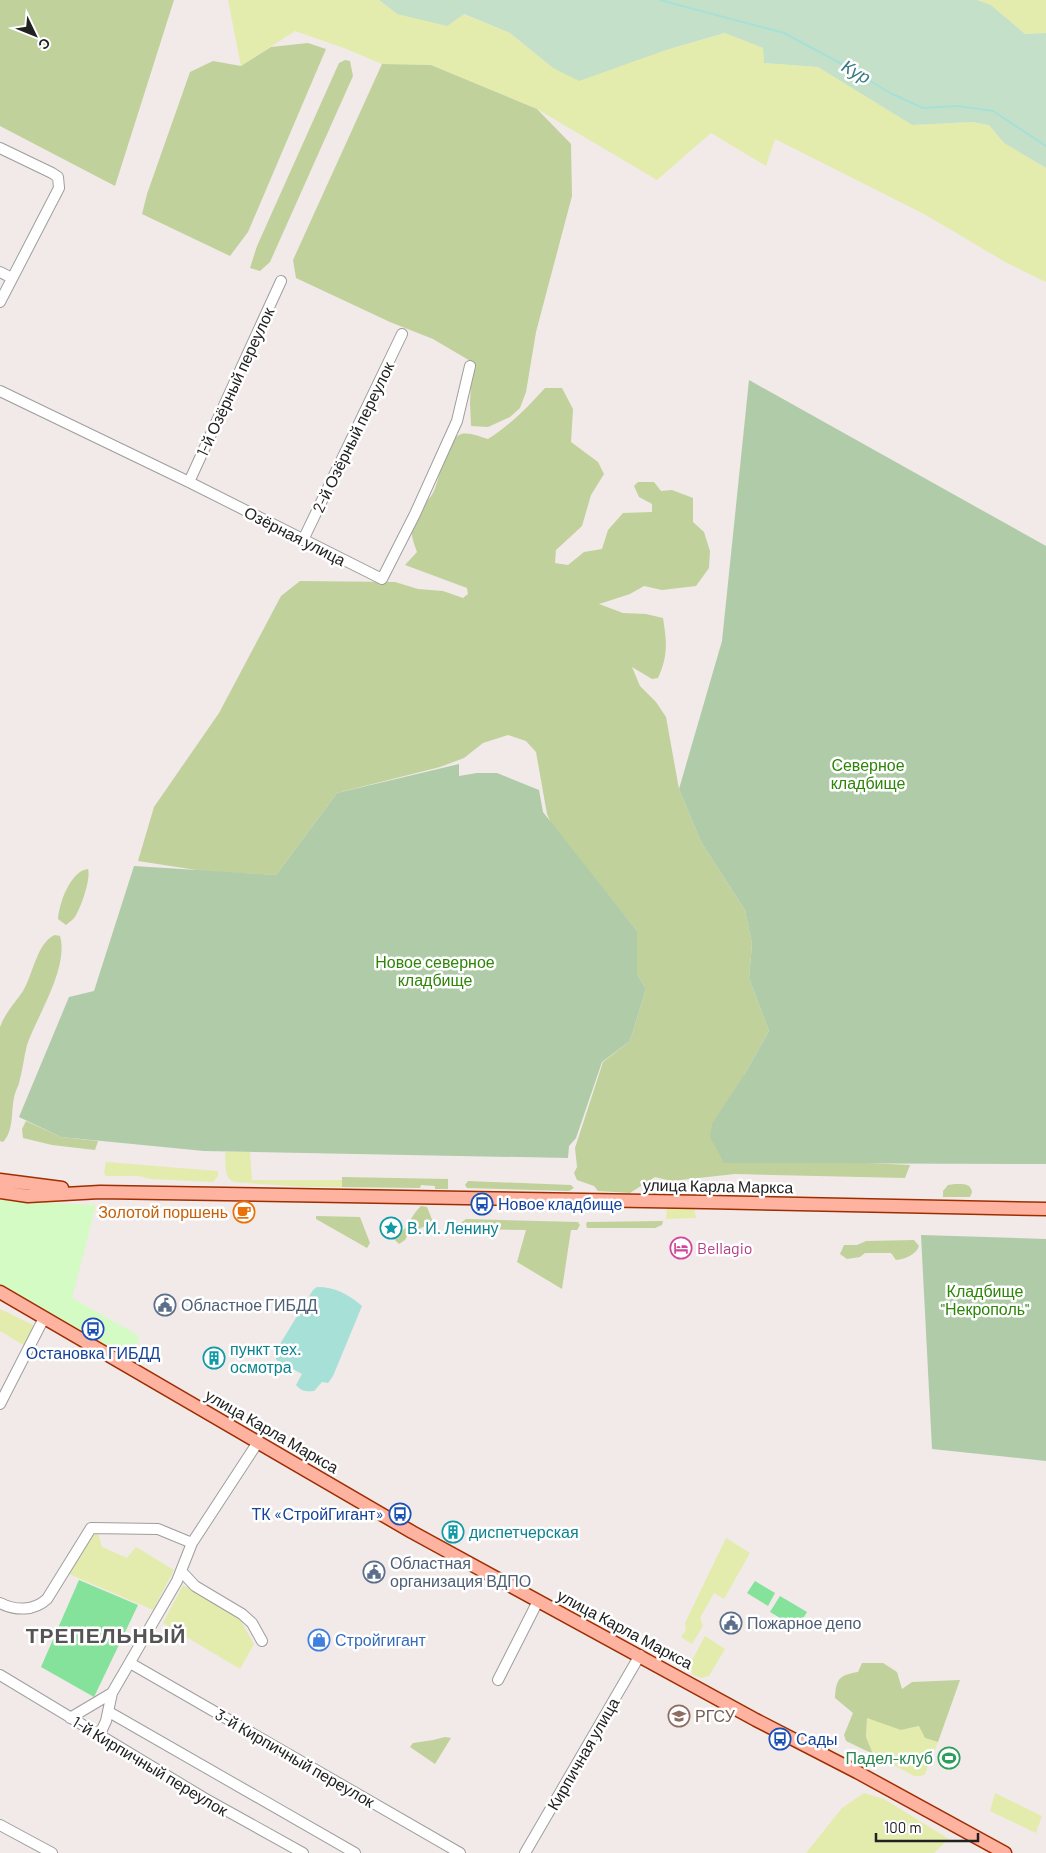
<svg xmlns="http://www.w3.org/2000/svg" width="1046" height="1853" font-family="Barlow,sans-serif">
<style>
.grass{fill:#e4ecad}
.forest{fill:#c0d19c}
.wetland{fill:#c4e0c9}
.cemetery{fill:#b0cba8}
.park{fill:#d5fbc5}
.pitch{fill:#84e29a}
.water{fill:#a7e0d7}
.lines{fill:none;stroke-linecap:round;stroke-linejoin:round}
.stream{stroke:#a7e0d7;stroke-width:2}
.minor-casing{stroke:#9e9e9e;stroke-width:12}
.major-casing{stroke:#9e2e00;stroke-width:15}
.minor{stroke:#fff;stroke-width:10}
.major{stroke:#feb2a0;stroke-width:12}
.labels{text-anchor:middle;stroke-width:5;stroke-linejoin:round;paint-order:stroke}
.street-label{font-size:16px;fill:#212121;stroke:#fff}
.park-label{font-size:16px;fill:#2e8509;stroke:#fff}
.transit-label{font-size:16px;fill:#164399;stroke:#fff;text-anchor:start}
.food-label{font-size:16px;fill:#c56008;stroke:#fff;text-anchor:end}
.culture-label{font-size:16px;fill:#0d838f;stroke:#fff;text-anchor:start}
.hotel-label{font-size:16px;fill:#b23c85;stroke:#fff;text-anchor:start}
.service-label{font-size:16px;fill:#4e5e75;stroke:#fff;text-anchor:start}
.shop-label{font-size:16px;fill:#366cbe;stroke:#fff;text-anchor:start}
.education-label{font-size:16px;fill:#785e54;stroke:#fff;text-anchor:start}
.leisure-label{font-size:16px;fill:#27864d;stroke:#fff;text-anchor:end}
.water-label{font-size:18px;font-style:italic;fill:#397a83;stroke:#fff}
.district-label{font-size:21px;font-weight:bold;letter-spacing:1px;fill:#545454;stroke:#fff}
</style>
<rect width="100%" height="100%" fill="#f1eae8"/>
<path class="grass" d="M 228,0 L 379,0 L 397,14 L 463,14 L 510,33 L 553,68 L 666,50 L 726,33 L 763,48 L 764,63 L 818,67 L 912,125 L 972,122 L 989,125 L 1004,143 L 1046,168 L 1046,282 L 1007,263 L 924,214 L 775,139 L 766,166 L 711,133 L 657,180 L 537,109 L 431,65 L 382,64 L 344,48 L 295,31 L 241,66 Z
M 976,0 L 1046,0 L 1046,33 L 1025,34 L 991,5 Z
M 225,1152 L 250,1152 L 252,1180 L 343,1180 L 342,1187 L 305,1187 L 234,1182 C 223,1178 226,1161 225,1152 Z
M 106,1162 L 218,1171 L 218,1176 L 213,1182 L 150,1179 L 139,1176 L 106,1176 L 104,1173 Z
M 667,1206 L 694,1208 L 696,1218 L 666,1219 Z
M 0,1309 L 35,1326 L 25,1346 L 0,1331 Z
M 98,1533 L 102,1547 L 127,1558 L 136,1547 L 174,1570 L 153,1610 L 69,1574 L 91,1534 Z
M 726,1538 L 750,1553 L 724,1599 L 714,1593 L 700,1618 L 703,1626 L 692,1644 L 681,1637 L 686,1630 L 685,1623 Z
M 183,1585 L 238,1616 L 254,1644 L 240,1669 L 163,1623 Z
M 705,1636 L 725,1649 L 709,1676 L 701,1678 L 693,1675 L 689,1666 Z
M 867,1717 L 901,1730 L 920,1726 L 925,1738 L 938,1742 L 925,1774 L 921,1776 L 914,1776 L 873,1754 L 866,1737 Z
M 864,1793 L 884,1799 L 949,1839 L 934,1853 L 806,1853 L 842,1808 Z
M 995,1793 L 1042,1816 L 1036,1833 L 990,1811 Z"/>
<path class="forest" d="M 0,0 L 174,0 L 115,186 L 0,126 Z
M 308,43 L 326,49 L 248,232 L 230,256 L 142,214 L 147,194 L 190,72 L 213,61 L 241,66 L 271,47 Z
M 345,60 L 350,61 L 353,76 L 270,262 L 260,271 L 250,268 L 257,246 L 339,63 Z
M 382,64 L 431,65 L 537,109 L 571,144 L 572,196 L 536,332 L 526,392 L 520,408 L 510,417 L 488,427 L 471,426 L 470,403 L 472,362 L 433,339 L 390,322 L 296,278 L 293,260 Z
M 545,388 L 562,388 L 573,409 L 571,442 L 598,462 L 604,474 L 591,495 L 582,526 L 556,550 L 555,563 L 568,565 L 584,552 L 602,549 L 608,530 L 623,513 L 652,512 L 652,504 L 639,497 L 634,486 L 638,482 L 654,482 L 661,491 L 672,490 L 693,498 L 693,522 L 704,532 L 710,551 L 709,568 L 696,586 L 662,590 L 644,586 L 630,594 L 599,604 L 623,613 L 646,614 L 663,618 C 667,643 668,656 658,678 L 652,679 L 632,667 L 640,686 L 656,702 L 666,717 L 679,789 L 701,842 L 745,910 L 752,944 L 749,978 L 769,1031 L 744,1075 L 867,1163 L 910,1165 L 905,1178 L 735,1174 L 671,1181 L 655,1177 L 630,1193 L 598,1191 L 594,1186 L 577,1180 L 574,1173 L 577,1167 L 575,1148 L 603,1062 L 630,1041 L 646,989 L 637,974 L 637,931 L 552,826 L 547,814 L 536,752 L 526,741 L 508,735 L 483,743 L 464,758 L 440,767 L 337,793 L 276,875 L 203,871 L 138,861 L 154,807 L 219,713 L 281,596 L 300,581 L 395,582 L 418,589 L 443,591 L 463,598 L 468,594 L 467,588 L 405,565 L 417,552 C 414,543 409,532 413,521 C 416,511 428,502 433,493 C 441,478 443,441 461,434 C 469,432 481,437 488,439 C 510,425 528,407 545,388 Z
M 88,869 C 91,879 81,908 75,917 C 73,920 69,922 66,925 L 58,919 C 59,904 70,871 88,869 Z
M 55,935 L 60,936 C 69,968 37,1016 27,1045 C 24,1056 23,1068 20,1079 C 19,1086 15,1091 14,1098 C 11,1111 14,1131 3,1142 L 0,1141 L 0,1027 C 5,1013 15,1003 23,991 C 33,975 37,942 55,935 Z
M 26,1121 L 61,1137 L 98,1141 L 95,1150 L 52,1145 L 23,1138 L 22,1129 Z
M 342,1177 L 448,1179 L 448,1189 L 435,1189 L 435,1186 L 421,1185 L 420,1188 L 342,1187 Z
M 468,1181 L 571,1185 L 574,1188 L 569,1191 L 467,1188 L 465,1185 Z
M 955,1184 C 962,1184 971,1183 972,1192 L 970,1197 L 943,1197 L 943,1191 L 948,1185 Z
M 421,1206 L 427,1207 L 433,1222 L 419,1229 L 414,1229 L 409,1233 L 405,1240 L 399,1244 L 394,1239 C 397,1233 402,1232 406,1227 C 411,1219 414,1213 421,1206 Z
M 316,1216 L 360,1217 L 370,1243 L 367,1248 L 316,1219 Z
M 466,1219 L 578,1222 L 580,1225 L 577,1230 L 571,1230 L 562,1289 L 517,1262 L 526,1230 L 469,1229 L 461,1223 Z
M 663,1221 L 662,1225 L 655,1228 L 587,1228 L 586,1224 L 587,1222 Z
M 914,1240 L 919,1246 C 916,1255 905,1259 896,1260 L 891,1253 L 865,1253 L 860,1257 L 847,1259 L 840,1254 L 844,1245 L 857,1245 L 866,1241 Z
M 862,1663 L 883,1663 L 897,1672 L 902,1689 L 912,1682 L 960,1680 L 938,1742 L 925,1738 L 919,1726 L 901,1730 L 867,1718 L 866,1737 L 873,1754 L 846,1741 L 844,1735 L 853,1713 L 835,1698 C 836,1679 839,1675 858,1672 Z
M 445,1737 L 451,1738 L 435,1764 L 410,1747 L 413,1743 L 433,1740 Z"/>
<path class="wetland" d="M 379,0 L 977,0 L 991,5 L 1025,34 L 1046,33 L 1046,168 L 1004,143 L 989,125 L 972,122 L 912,125 L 818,67 L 764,63 L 763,48 L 725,33 L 666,50 L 579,81 L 553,68 L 510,33 L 464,14 L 447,26 L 397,14 Z"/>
<path class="cemetery" d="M 749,380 L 1046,546 L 1046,1164 L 724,1163 L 710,1137 L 712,1124 L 744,1075 L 769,1031 L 749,978 L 752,944 L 745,910 L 701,842 L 679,789 L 722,641 Z
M 459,764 L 459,776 L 477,773 L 497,773 L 539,790 L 543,812 L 637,931 L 637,974 L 646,989 L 630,1041 L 602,1062 L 576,1138 L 569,1146 L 568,1158 L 204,1151 L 61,1137 L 19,1117 L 69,997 L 94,991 L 134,866 L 276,875 L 337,793 Z
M 921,1235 L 1046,1239 L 1046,1461 L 932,1449 Z"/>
<path class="park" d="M 0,1200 L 96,1205 L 72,1298 L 139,1336 L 132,1362 L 0,1292 Z"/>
<path class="pitch" d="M 79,1580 L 138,1605 L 94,1697 L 41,1667 Z
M 755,1581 L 775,1593 L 768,1606 L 747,1593 Z
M 780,1596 L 807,1612 L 797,1628 L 770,1612 Z"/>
<path class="water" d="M 317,1287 C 335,1287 348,1294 362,1306 L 333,1376 L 328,1383 L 322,1382 L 314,1391 C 306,1392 301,1391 296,1385 L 302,1374 L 276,1360 L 277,1349 L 313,1290 Z"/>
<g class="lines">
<path class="stream" d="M 660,0 L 784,33 L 840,63 L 892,94 L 923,108 L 957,106 L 993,111 L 1046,146"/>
<g class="minor-casing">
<path id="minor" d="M 0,148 L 52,173 L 58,177 L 59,188 L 0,302
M 0,272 L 12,278
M 0,391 L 189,482 L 382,579 L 415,514 L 457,421 L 470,366
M 189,482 L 281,281
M 303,540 L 402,334
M 0,1404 L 44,1318
M 181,1571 L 195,1586 L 242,1614 L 252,1623 L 262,1641
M 0,1603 C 16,1611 34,1611 47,1599 L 91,1528 L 158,1529 L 192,1543
M 130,1663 L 460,1853
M 0,1675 L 204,1798 L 303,1853
M 498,1680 L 538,1601
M 109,1712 L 355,1853
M 70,1718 L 112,1693
M 99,1736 L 106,1721 L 112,1693 L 177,1581 L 192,1543 L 258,1442
M 0,1825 L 52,1853
M 525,1853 L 640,1655"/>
</g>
<g class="major-casing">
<path id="major" d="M 0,1180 L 62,1188
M 0,1192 L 28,1196 L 100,1192 L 706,1202 L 1046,1209
M 0,1292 L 412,1532 L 756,1720 L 857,1772 L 1005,1853"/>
</g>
<use href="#minor" class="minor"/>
<use href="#major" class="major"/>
</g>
<defs>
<g id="bus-ring" transform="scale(1.125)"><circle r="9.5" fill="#fff" stroke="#1a4fb4" stroke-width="1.5"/><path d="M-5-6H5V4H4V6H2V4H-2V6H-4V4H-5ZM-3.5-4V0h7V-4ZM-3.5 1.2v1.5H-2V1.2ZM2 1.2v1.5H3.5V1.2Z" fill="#1a4fb4"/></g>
<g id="cafe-ring" transform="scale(1.125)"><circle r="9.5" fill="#fff" stroke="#e8710a" stroke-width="1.5"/><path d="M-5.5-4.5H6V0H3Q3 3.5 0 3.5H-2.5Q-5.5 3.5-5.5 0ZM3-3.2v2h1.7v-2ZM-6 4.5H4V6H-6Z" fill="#e8710a"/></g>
<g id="sight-ring" transform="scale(1.125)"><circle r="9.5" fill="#fff" stroke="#0f9aa8" stroke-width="1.5"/><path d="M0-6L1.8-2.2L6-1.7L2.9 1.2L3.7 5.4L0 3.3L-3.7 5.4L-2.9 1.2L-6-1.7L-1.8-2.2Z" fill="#0f9aa8"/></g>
<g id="hotel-ring" transform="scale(1.125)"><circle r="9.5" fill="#fff" stroke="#d1479c" stroke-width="1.5"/><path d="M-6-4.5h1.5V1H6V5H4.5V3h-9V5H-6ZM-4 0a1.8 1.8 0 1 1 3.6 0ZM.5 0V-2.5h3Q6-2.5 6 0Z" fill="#d1479c"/></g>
<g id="civic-ring" transform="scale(1.125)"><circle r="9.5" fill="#fff" stroke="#5c6f8a" stroke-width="1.5"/><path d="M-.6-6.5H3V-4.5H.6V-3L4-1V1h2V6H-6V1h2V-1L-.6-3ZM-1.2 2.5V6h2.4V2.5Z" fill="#5c6f8a"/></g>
<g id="building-ring" transform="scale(1.125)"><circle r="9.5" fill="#fff" stroke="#0f9aa8" stroke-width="1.5"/><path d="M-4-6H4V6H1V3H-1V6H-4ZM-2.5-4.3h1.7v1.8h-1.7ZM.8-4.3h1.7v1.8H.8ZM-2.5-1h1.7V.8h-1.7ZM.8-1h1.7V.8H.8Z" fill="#0f9aa8"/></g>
<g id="shop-ring" transform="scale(1.125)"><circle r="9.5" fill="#fff" stroke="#3f7fe0" stroke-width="1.5"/><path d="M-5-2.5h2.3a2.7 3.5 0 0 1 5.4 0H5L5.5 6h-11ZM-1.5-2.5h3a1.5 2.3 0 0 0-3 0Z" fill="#3f7fe0"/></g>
<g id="university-ring" transform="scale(1.125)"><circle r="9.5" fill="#fff" stroke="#8d6e63" stroke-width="1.5"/><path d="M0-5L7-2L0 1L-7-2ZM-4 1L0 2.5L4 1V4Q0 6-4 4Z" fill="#8d6e63"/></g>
<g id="stadium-ring" transform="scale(1.125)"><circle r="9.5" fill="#fff" stroke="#2e9e5b" stroke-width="1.5"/><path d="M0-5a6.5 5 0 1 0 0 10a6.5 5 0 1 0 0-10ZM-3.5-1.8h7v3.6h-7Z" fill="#2e9e5b"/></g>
</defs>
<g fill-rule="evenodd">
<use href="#bus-ring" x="482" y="1204"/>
<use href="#cafe-ring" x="244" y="1212"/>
<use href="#sight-ring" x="391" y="1228"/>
<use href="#hotel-ring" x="681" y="1248"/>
<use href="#civic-ring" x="165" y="1305"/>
<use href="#bus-ring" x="93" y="1329"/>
<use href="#building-ring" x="214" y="1358"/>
<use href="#bus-ring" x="400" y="1514"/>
<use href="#building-ring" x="453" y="1532"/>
<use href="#civic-ring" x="374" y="1572"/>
<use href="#civic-ring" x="731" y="1623"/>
<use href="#shop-ring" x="319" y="1640"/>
<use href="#university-ring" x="679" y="1716"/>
<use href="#bus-ring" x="780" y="1739"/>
<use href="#stadium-ring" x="949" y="1758"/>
</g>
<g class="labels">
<g class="street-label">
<text transform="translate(235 382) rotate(-65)" y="6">1-й Озёрный переулок</text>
<text transform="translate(353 437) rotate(-64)" y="6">2-й Озёрный переулок</text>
<text transform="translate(295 536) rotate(27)" y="6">Озёрная улица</text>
<text transform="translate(718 1186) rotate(1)" y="6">улица Карла Маркса</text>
<text transform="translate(272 1431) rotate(30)" y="6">улица Карла Маркса</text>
<text transform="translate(625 1629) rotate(28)" y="6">улица Карла Маркса</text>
<text transform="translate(583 1754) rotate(-60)" y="6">Кирпичная улица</text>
<text transform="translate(295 1758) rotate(30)" y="6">3-й Кирпичный переулок</text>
<text transform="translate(150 1766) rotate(31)" y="6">1-й Кирпичный переулок</text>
</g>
<g class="park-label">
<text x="868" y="771">Северное<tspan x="868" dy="18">кладбище</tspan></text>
<text x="435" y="968">Новое северное<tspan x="435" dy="18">кладбище</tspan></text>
<text x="985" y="1297">Кладбище<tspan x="985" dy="18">"Некрополь"</tspan></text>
</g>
<g class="transit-label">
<text x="498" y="1210">Новое кладбище</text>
<text x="93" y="1359" text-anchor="middle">Остановка ГИБДД</text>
<text x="384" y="1520" text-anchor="end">ТК «СтройГигант»</text>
<text x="796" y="1745">Сады</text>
</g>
<g class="food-label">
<text x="228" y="1218">Золотой поршень</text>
</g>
<g class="culture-label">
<text x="407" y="1234">В. И. Ленину</text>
<text x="230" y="1355">пункт тех.<tspan x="230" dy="18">осмотра</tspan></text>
<text x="469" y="1538">диспетчерская</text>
</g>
<g class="hotel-label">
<text x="697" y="1254">Bellagio</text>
</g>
<g class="service-label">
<text x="181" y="1311">Областное ГИБДД</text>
<text x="390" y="1569">Областная<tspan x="390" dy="18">организация ВДПО</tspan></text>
<text x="747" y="1629">Пожарное депо</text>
</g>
<g class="shop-label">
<text x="335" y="1646">Стройгигант</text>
</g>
<g class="education-label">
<text x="695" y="1722">РГСУ</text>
</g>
<g class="leisure-label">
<text x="933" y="1764">Падел-клуб</text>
</g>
<g class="water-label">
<text transform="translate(856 72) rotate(29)" y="6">Кур</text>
</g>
<g class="district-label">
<text x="106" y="1643">ТРЕПЕЛЬНЫЙ</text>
</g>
</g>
<g transform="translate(35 35) rotate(133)" stroke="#ffffff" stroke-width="4" paint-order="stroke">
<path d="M0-4L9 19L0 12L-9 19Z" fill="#212121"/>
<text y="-8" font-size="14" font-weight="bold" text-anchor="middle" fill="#212121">С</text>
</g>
<path d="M876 1833v8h102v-8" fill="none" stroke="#212121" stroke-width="2.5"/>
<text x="884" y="1833" font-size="15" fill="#212121" stroke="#ffffff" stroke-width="4" paint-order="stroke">100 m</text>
</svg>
